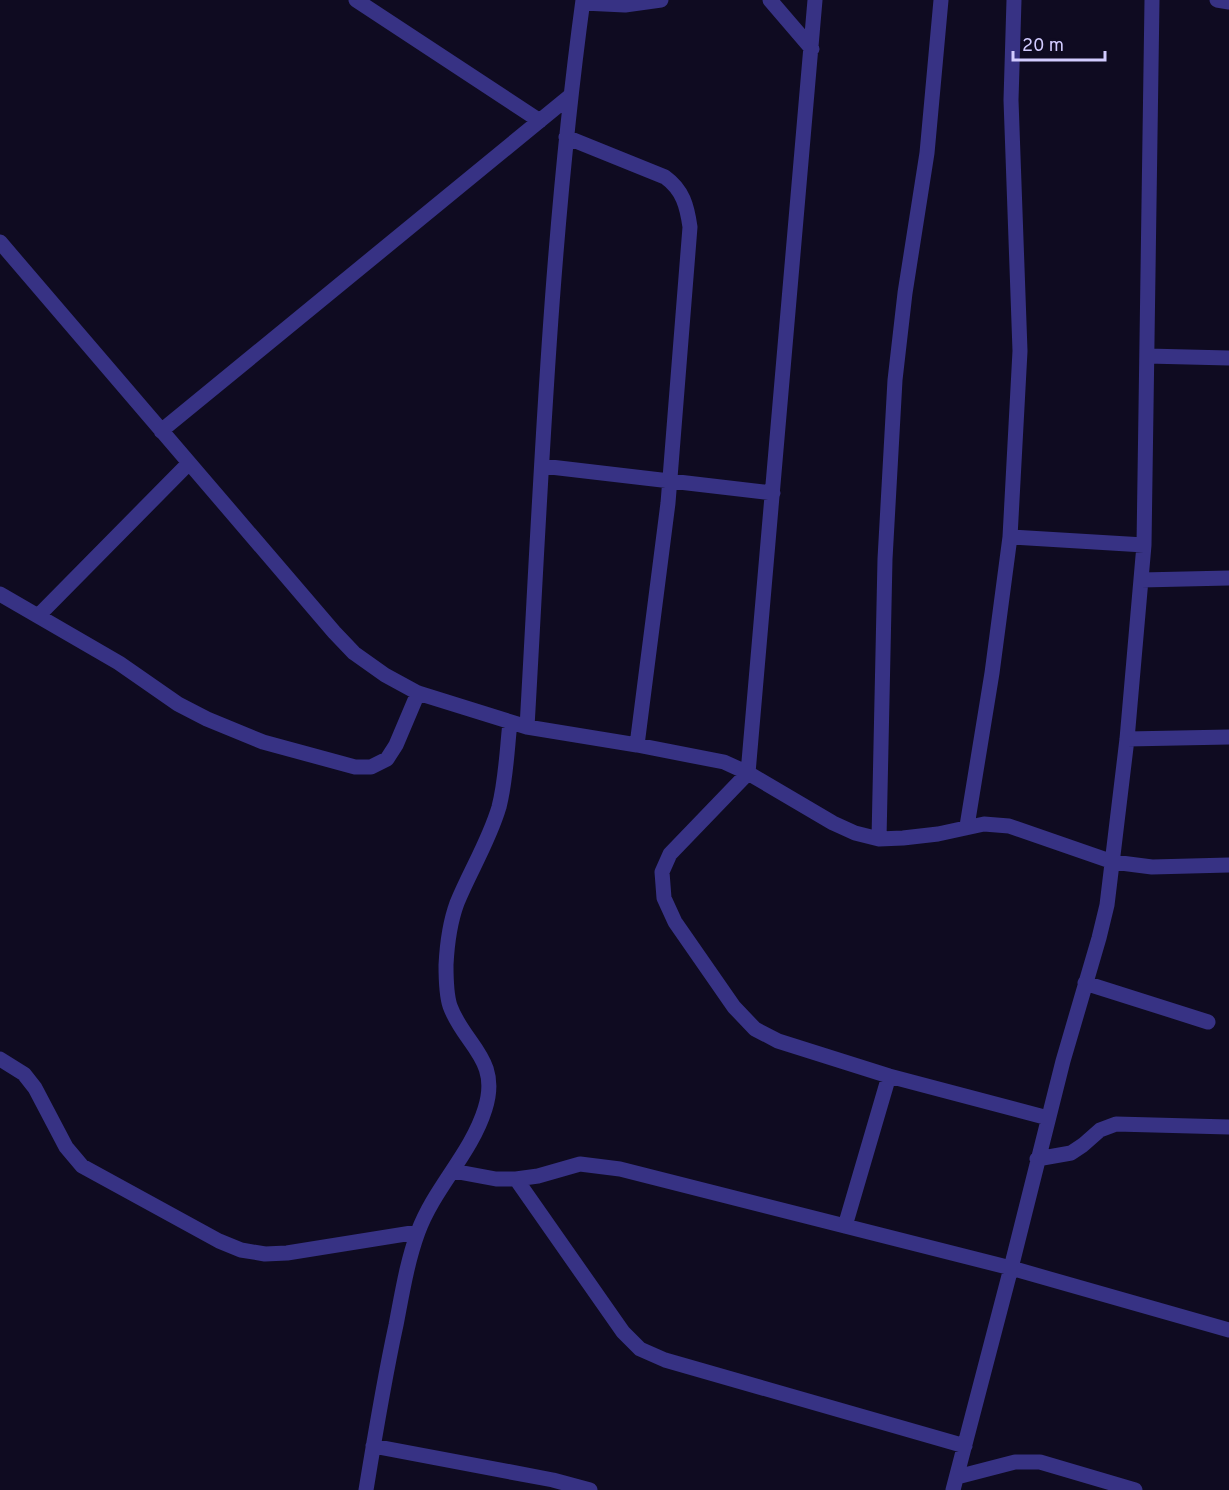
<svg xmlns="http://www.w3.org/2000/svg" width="1229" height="1490" font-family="Overpass,sans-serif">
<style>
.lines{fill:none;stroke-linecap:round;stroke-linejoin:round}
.street{stroke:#373284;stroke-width:15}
</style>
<rect width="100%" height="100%" fill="#0f0b21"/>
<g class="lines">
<path class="street" d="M 356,0 L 540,121
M 770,0 L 812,49
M 815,0 L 748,773 L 670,854 L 662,872 L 664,898 L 675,922 L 734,1007 L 755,1029 L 778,1041 L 889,1076 L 1048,1118
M 1217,0 L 1229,2
M 583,3 L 625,5 L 661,0
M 566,137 L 665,177 C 683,190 687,206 690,227 L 668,503 L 637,745
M 0,242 L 334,632 L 354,653 L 385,675 L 418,693 L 527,727 L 637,745 L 724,762 L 748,773 L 833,823 L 855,833 L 879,839 L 903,838 L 938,834 L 984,824 L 1009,826 L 1113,862 L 1152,867 L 1229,865
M 1147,356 L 1229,358
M 161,431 L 570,96
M 542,466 L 773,493
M 1010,537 L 1144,545
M 1141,580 L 1229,578
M 0,594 L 119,663 L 178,704 L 207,719 L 263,742 L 355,767 L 371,767 L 387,759 L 396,745 L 418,693
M 38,616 L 189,463
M 527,727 C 541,484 550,241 583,0
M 1127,739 L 1229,737
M 967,826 L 992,673 L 1010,537 L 1020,351 L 1011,100 L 1014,0
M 879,839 L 885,559 L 895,380 L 905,293 L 927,153 L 941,0
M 1085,983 L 1208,1022
M 0,1059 L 24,1074 L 35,1088 L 66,1147 L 82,1166 L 219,1241 L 241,1250 L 265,1254 L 287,1253 L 418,1232
M 1037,1159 L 1071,1153 L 1083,1145 L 1100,1130 L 1116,1124 L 1229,1127
M 453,1171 L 496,1179 L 516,1179 L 538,1176 L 580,1164 L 620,1169 L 1011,1268 L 1229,1330
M 516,1179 L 623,1332 L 640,1349 L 665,1360 L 965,1446
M 845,1226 L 889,1076
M 373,1446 L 553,1480 L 590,1490
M 957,1477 L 1015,1462 L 1040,1462 L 1135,1490
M 366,1490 C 375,1435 384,1380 396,1325 C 402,1294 407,1262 418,1232 C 434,1188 471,1154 485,1109 C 501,1059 464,1045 450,1006 C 446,994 446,978 446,965 C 447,945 450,922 457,903 C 470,871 489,841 499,807 C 506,780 507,750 510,722
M 953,1490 L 1011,1268 L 1063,1061 L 1099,938 L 1107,905 L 1127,739 L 1144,545 L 1152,0"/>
</g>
<path d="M1013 51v9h92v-9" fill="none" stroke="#d2cbff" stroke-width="3"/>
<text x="1022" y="51" font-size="18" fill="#d2cbff" stroke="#0f0b21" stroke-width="4.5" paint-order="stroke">20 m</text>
</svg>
